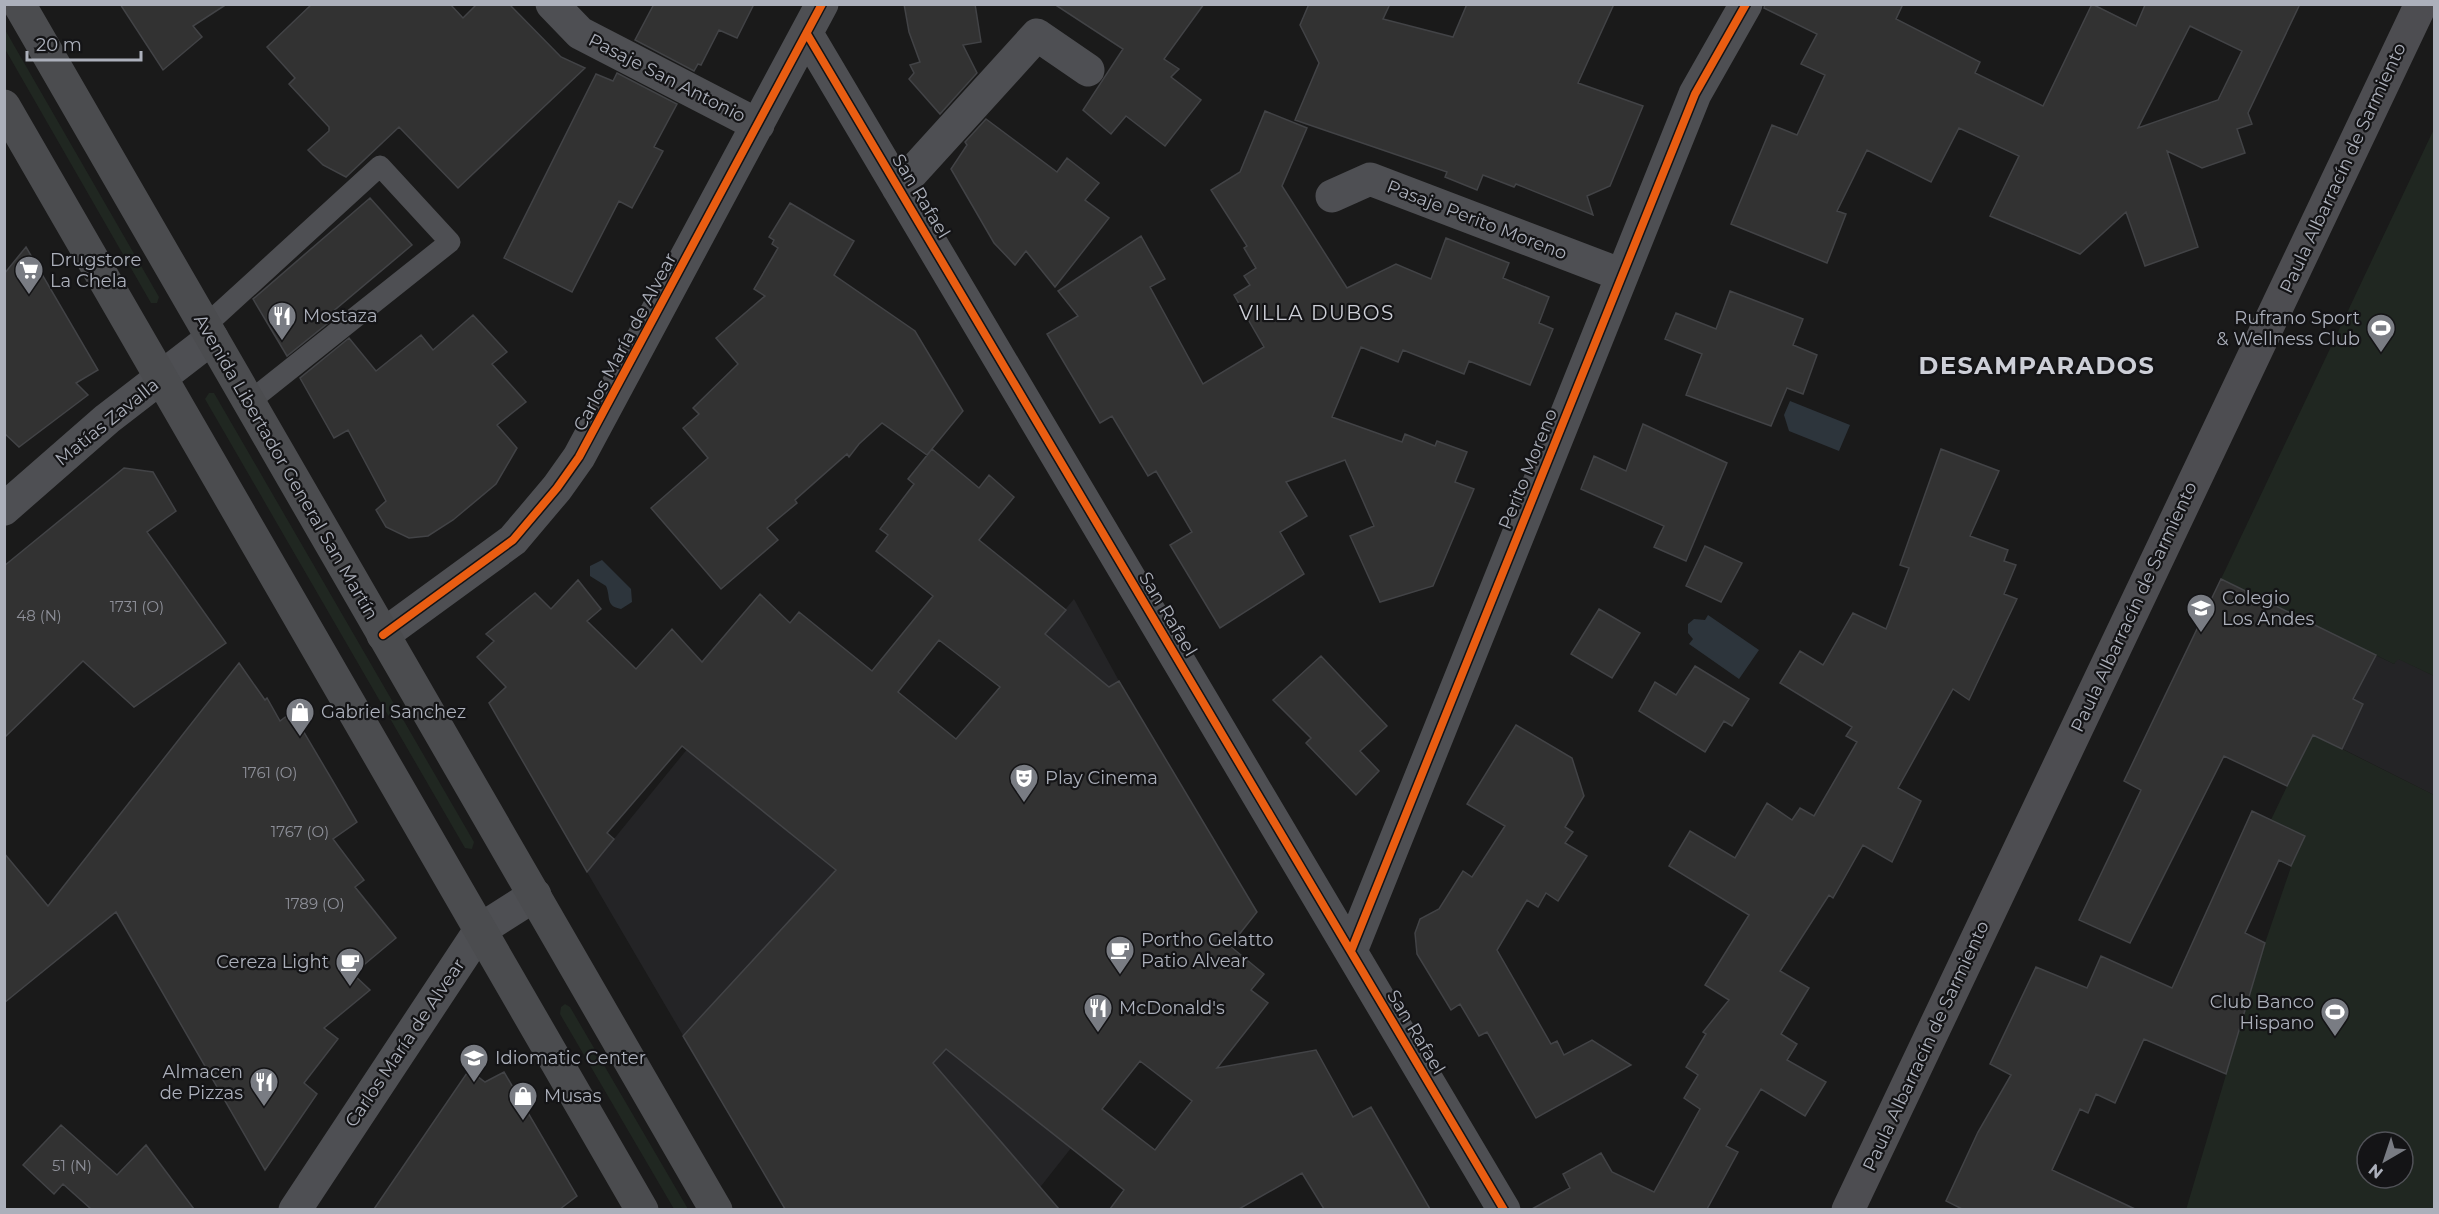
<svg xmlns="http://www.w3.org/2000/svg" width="2439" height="1214" font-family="Montserrat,sans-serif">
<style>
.built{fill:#242426}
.green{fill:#202721;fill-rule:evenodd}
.water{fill:#2d353c}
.building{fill:#323232;stroke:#424346;stroke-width:1.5;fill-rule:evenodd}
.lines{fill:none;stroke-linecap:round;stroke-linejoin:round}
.service{stroke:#4e4f53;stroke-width:21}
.minor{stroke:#4e4f53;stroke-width:33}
.secondary{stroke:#4d4d51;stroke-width:33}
.primary{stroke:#4b4c4f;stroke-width:33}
.cycleway-casing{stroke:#141416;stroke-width:11}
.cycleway{stroke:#e95d12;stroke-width:8}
.labels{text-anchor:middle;stroke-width:4.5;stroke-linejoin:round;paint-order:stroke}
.number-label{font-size:15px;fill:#8e9099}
.street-label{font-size:18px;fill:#acb0bb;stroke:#141416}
.poi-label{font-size:18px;fill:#acb0bb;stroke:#141416;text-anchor:start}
.neighbourhood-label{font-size:20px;letter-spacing:1.5px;fill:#cdcfd7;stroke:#141416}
.district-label{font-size:24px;font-weight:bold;letter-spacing:1.5px;fill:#cdcfd7;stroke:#141416}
</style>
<rect width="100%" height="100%" fill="#1a1a1a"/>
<path class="built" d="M 2221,579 L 2394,664 L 2397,658 L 2434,676 L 2434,795 L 2313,734 L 2194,703 L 2168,690 Z
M 1074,599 L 1119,681 L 1257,912 L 1023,1209 L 785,1209 L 587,872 L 799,612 L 956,739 Z"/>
<path class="green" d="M 4,28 L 159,297 L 157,303 L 151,303 L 5,49 Z
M 2434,129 L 2434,676 L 2398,659 L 2394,664 L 2221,579 Z
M 209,393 L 214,393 L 474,842 L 472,849 L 465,848 L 205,399 Z
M 2312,734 L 2434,795 L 2434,1209 L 2186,1210 L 2265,943 L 2291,867 L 2257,849 ZM 2367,1142 L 2403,1142 L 2403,1178 L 2367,1178 Z
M 565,1004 L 570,1007 L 688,1209 L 674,1209 L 560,1014 L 561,1007 Z"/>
<path class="water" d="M 1790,401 L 1850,425 L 1839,451 L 1789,431 L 1784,415 Z
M 602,560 L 631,589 L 632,602 L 621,609 C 605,606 611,597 606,586 L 590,576 L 590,566 Z
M 1708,615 L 1759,650 L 1739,679 L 1689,644 L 1693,639 L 1688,633 L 1688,624 L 1694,619 L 1705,620 Z"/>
<path class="building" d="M 120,4 L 227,4 L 193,26 L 202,37 L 163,70 Z
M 312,4 L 450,4 L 463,18 L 477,4 L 509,4 L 561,57 L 585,68 L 458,188 L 399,127 L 346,177 L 323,165 L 308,150 L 329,131 L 329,127 L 289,84 L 295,78 L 267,47 Z
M 654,4 L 754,4 L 737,38 L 719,30 L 701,65 L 698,64 L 694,71 L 635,40 Z
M 904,4 L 975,4 L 981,42 L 963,45 L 977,73 L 940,114 L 909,79 L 914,73 L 910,65 L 920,62 L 909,32 Z
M 1054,4 L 1204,4 L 1164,59 L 1179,69 L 1171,77 L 1201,100 L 1165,146 L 1126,116 L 1111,134 L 1083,110 L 1123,49 Z
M 1309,4 L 1390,4 L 1383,19 L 1453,37 L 1467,4 L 1614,4 L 1578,83 L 1643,106 L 1610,186 L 1587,196 L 1593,215 L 1516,184 L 1514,187 L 1483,175 L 1477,190 L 1445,177 L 1447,172 L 1295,120 L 1319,63 L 1300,25 Z
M 1765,4 L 1903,4 L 1896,19 L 1980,62 L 1975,73 L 2043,106 L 2092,4 L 2136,26 L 2145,5 L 2143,4 L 2300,4 L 2248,113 L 2252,124 L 2237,129 L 2245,153 L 2202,168 L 2167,151 L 2198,247 L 2145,266 L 2126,212 L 2080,254 L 1990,216 L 2019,156 L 1959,128 L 1931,182 L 1867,150 L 1837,211 L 1846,214 L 1827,263 L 1731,224 L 1772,125 L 1797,135 L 1825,75 L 1801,64 L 1817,34 L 1764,8 ZM 2190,26 L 2242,51 L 2218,100 L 2138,128 Z
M 617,73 L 677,104 L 654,147 L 663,151 L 632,208 L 619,201 L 572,292 L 504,258 L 596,74 L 613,81 Z
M 1265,111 L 1307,128 L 1282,186 L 1347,288 L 1396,264 L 1431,279 L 1446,238 L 1509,263 L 1503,278 L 1549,297 L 1539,323 L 1553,329 L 1530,385 L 1469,361 L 1464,374 L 1403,350 L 1398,362 L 1361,347 L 1332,417 L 1402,442 L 1405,434 L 1435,446 L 1437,441 L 1467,452 L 1455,482 L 1474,489 L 1433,586 L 1380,602 L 1350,536 L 1374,526 L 1345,460 L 1286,482 L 1307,516 L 1280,532 L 1304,574 L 1220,628 L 1170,545 L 1192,532 L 1156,471 L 1148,476 L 1112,416 L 1100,423 L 1047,334 L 1078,316 L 1058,291 L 1141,236 L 1165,279 L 1150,287 L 1203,384 L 1264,347 L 1234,295 L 1250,285 L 1244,276 L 1256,268 L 1244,248 L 1247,246 L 1211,190 L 1240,172 Z
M 986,119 L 1057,172 L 1067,158 L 1099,183 L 1085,200 L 1109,218 L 1055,287 L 1026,251 L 1015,265 L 994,243 L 951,169 L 967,145 L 965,142 Z
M 370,198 L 412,245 L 330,314 L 333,319 L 287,356 L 253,299 Z
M 790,203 L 854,241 L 834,275 L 915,331 L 963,411 L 927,455 L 882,423 L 859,444 L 849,457 L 847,454 L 795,500 L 797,503 L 767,528 L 778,540 L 721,589 L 651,508 L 708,458 L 683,428 L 699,414 L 693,408 L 738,364 L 716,338 L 765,296 L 754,289 L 778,248 L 772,244 L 774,240 L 769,237 Z
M 26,247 L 98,370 L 76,383 L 88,395 L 19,447 L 4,433 L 4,274 Z
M 1730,291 L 1803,319 L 1793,345 L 1817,355 L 1803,394 L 1787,388 L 1771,426 L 1686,395 L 1702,354 L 1665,339 L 1676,313 L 1716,329 Z
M 473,315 L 507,352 L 492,364 L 526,402 L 497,425 L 517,448 L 496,484 L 453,520 L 428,536 L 409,538 L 386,527 L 376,510 L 386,501 L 348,430 L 334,438 L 300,378 L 349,338 L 376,371 L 421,335 L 433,350 Z
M 1643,424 L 1727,463 L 1686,561 L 1654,547 L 1664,526 L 1581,489 L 1594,456 L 1626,471 Z
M 932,449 L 979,488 L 989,475 L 1014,497 L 979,540 L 1066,610 L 1045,634 L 1109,687 L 1119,681 L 1257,912 L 1230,946 L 1264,974 L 1251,990 L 1268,1003 L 1217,1068 L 1316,1050 L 1353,1117 L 1371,1107 L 1430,1209 L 1324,1209 L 1302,1173 L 1239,1209 L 1110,1209 L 1124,1190 L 946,1049 L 933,1063 L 1059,1209 L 785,1209 L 683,1036 L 836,870 L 682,746 L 607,833 L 614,839 L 587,872 L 489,703 L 506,687 L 477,657 L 494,641 L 486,634 L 535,593 L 551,609 L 578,580 L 601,609 L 587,621 L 636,669 L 672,629 L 702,662 L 760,594 L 790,623 L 799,612 L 872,671 L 933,596 L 876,551 L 888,535 L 880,529 L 914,484 L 908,479 ZM 939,640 L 1000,687 L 956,739 L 898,692 ZM 1140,1061 L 1192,1101 L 1155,1150 L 1102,1109 Z
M 1941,449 L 1999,471 L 1970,536 L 2008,550 L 2004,561 L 2016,565 L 2004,594 L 2017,599 L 1969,700 L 1953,689 L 1898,788 L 1921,801 L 1892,862 L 1863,845 L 1833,898 L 1829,895 L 1780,971 L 1809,988 L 1781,1034 L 1797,1044 L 1787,1060 L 1826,1082 L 1805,1116 L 1761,1089 L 1726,1146 L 1738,1152 L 1707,1209 L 1532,1209 L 1570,1188 L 1563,1174 L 1601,1153 L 1612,1172 L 1654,1192 L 1700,1109 L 1684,1098 L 1698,1075 L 1686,1067 L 1706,1034 L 1703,1032 L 1729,1000 L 1705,985 L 1749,915 L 1669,866 L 1690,831 L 1735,858 L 1767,803 L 1792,820 L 1800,808 L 1814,816 L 1857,742 L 1846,736 L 1852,727 L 1780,683 L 1800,651 L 1823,665 L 1853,613 L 1886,629 L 1909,568 L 1900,565 Z
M 124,468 L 153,472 L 176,511 L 147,532 L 226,643 L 134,707 L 83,661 L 4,738 L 4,566 Z
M 1705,546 L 1742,563 L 1721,602 L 1686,586 Z
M 2221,579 L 2376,655 L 2353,699 L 2363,704 L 2342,749 L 2313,735 L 2287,786 L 2224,756 L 2130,943 L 2079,920 L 2141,790 L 2124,781 Z
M 1599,609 L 1640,633 L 1612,678 L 1571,654 Z
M 1321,656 L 1387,726 L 1360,751 L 1379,771 L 1356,795 L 1306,743 L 1311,738 L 1273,700 Z
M 239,663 L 265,700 L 267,698 L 280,721 L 292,712 L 357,822 L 333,839 L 364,880 L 355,887 L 396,938 L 353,974 L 370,990 L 324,1028 L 338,1039 L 304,1083 L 317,1094 L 265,1170 L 116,912 L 4,1003 L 4,853 L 48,906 Z
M 1695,666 L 1749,699 L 1732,726 L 1724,721 L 1705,752 L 1639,711 L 1655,682 L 1676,695 Z
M 1516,725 L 1572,758 L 1584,796 L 1565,827 L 1573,832 L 1565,843 L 1587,856 L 1558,901 L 1546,893 L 1538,907 L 1527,900 L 1497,950 L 1551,1044 L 1557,1041 L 1564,1055 L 1592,1040 L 1631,1065 L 1536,1118 L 1487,1032 L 1479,1036 L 1460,1004 L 1451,1010 L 1417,954 L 1415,933 L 1420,919 L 1439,909 L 1463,871 L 1472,877 L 1505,826 L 1467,804 Z
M 2252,811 L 2305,836 L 2291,866 L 2279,860 L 2245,933 L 2265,943 L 2226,1074 L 2144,1039 L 2115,1103 L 2096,1094 L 2088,1113 L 2080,1109 L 2052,1170 L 2135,1209 L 1962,1209 L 1946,1201 L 1978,1132 L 2011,1075 L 1990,1064 L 2036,967 L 2087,988 L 2101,956 L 2172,988 Z
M 469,1070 L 485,1082 L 504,1072 L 577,1196 L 560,1209 L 374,1209 Z
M 61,1125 L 117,1175 L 146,1145 L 194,1209 L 91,1209 L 63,1184 L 54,1194 L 23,1165 Z"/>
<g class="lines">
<path class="service" d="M 205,326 L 380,166 L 450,242 L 249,402"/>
<path class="minor" d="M 552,4 L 580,33 L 758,125
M 807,34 L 1504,1210
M 898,188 L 1037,35 L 1088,70
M 1332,196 L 1370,179 L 1622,275
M 4,509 L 107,419 L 212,338
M 383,635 L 513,540 L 557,488 L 579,457 L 822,4
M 1351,951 L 1695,94 L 1746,4
M 295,1210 L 480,930 L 535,895"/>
<path class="secondary" d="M 1848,1210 L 2421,4"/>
<path class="primary" d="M 19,4 L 716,1210
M 4,106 L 642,1210"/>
<g class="cycleway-casing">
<path id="cycleway" d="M 807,34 L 1504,1210
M 383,635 L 513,540 L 557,488 L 579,457 L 822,4
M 1351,951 L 1695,94 L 1746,4"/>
</g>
<use href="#cycleway" class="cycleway"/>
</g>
<defs>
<g id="supermarket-pin" transform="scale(1.5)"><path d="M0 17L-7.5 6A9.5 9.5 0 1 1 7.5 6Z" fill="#797c83" stroke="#141416"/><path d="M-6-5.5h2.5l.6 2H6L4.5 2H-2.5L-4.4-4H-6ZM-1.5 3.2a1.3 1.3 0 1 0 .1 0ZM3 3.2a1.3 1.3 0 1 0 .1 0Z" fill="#fff"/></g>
<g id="restaurant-pin" transform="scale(1.5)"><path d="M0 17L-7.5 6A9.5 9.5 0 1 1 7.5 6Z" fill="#797c83" stroke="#141416"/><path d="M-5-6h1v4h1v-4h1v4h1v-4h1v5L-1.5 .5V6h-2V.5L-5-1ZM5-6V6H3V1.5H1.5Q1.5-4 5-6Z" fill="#fff"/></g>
<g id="stadium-pin" transform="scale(1.5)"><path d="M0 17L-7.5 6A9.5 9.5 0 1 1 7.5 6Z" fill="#797c83" stroke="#141416"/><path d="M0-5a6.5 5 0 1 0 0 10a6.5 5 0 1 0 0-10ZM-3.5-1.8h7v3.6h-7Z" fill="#fff"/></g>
<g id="school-pin" transform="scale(1.5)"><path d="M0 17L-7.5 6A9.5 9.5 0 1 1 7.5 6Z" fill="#797c83" stroke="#141416"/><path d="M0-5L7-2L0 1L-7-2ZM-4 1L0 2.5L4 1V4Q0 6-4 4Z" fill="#fff"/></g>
<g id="shop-pin" transform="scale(1.5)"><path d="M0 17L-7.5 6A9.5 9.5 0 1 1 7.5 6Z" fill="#797c83" stroke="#141416"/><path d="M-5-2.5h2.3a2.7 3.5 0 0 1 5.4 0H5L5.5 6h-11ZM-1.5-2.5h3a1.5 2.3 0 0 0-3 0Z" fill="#fff"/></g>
<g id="theatre-pin" transform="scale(1.5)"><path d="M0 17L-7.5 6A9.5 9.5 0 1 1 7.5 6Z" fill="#797c83" stroke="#141416"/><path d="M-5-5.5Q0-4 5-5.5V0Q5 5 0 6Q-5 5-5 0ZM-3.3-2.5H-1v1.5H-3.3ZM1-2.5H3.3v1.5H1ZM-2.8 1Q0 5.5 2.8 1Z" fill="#fff"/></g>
<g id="cafe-pin" transform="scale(1.5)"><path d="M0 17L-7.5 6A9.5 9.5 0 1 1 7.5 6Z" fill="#797c83" stroke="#141416"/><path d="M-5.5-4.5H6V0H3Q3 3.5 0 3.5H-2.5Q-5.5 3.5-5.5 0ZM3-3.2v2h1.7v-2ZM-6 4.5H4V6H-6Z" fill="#fff"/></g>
<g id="university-pin" transform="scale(1.5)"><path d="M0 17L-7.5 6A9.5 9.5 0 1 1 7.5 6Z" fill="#797c83" stroke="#141416"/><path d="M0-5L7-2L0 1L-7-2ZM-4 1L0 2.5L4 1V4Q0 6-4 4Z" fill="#fff"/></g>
</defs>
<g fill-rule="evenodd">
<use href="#supermarket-pin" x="29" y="270"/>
<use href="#restaurant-pin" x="282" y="316"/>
<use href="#stadium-pin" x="2381" y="328"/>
<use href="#school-pin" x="2201" y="608"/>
<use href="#shop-pin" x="300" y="712"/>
<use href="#theatre-pin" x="1024" y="778"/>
<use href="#cafe-pin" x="1120" y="950"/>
<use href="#cafe-pin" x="350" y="962"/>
<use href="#restaurant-pin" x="1098" y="1008"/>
<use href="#stadium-pin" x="2335" y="1012"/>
<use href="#university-pin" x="474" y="1058"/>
<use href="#restaurant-pin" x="264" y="1082"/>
<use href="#shop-pin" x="523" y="1096"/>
</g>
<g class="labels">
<g class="number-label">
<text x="137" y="612">1731 (O)</text>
<text x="39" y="621">48 (N)</text>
<text x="270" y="778">1761 (O)</text>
<text x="300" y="837">1767 (O)</text>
<text x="315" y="909">1789 (O)</text>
<text x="72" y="1171">51 (N)</text>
</g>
<g class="street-label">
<text transform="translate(667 78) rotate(27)" y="6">Pasaje San Antonio</text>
<text transform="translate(2343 168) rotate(-65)" y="6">Paula Albarracín de Sarmiento</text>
<text transform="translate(921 196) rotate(59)" y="6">San Rafael</text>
<text transform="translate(1477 220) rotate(21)" y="6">Pasaje Perito Moreno</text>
<text transform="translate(625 342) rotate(-62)" y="6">Carlos María de Alvear</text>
<text transform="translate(107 422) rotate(-39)" y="6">Matías Zavalla</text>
<text transform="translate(286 467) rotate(60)" y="6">Avenida Libertador General San Martín</text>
<text transform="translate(1528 469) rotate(-68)" y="6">Perito Moreno</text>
<text transform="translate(2134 607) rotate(-65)" y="6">Paula Albarracín de Sarmiento</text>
<text transform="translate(1168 614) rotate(59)" y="6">San Rafael</text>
<text transform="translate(1416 1032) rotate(59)" y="6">San Rafael</text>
<text transform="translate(405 1043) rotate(-56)" y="6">Carlos María de Alvear</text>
<text transform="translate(1926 1046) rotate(-65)" y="6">Paula Albarracín de Sarmiento</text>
</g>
<g class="poi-label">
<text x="50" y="266">Drugstore<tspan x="50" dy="21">La Chela</tspan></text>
<text x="303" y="322">Mostaza</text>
<text x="2360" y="324" text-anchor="end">Rufrano Sport<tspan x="2360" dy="21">&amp; Wellness Club</tspan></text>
<text x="2222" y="604">Colegio<tspan x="2222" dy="21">Los Andes</tspan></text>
<text x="321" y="718">Gabriel Sanchez</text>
<text x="1045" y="784">Play Cinema</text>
<text x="1141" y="946">Portho Gelatto<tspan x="1141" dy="21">Patio Alvear</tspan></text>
<text x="329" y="968" text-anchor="end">Cereza Light</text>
<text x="2314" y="1008" text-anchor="end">Club Banco<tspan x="2314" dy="21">Hispano</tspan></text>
<text x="1119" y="1014">McDonald's</text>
<text x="495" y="1064">Idiomatic Center</text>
<text x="243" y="1078" text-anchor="end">Almacen<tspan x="243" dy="21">de Pizzas</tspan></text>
<text x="544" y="1102">Musas</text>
</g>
<g class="neighbourhood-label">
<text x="1317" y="320">VILLA DUBOS</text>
</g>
<g class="district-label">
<text x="2037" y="374">DESAMPARADOS</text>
</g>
</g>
<rect width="2439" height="1214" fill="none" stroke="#acb0bb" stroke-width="12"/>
<g transform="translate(2385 1160) rotate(219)"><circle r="28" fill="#141416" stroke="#515258" stroke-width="1.5"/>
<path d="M0-4.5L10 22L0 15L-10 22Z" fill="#797c83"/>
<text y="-9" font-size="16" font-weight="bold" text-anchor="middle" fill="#acb0bb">N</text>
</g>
<path d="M27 51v9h114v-9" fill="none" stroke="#acb0bb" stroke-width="3"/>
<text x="36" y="51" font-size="18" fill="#acb0bb" stroke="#141416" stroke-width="4.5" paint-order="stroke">20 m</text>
</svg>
